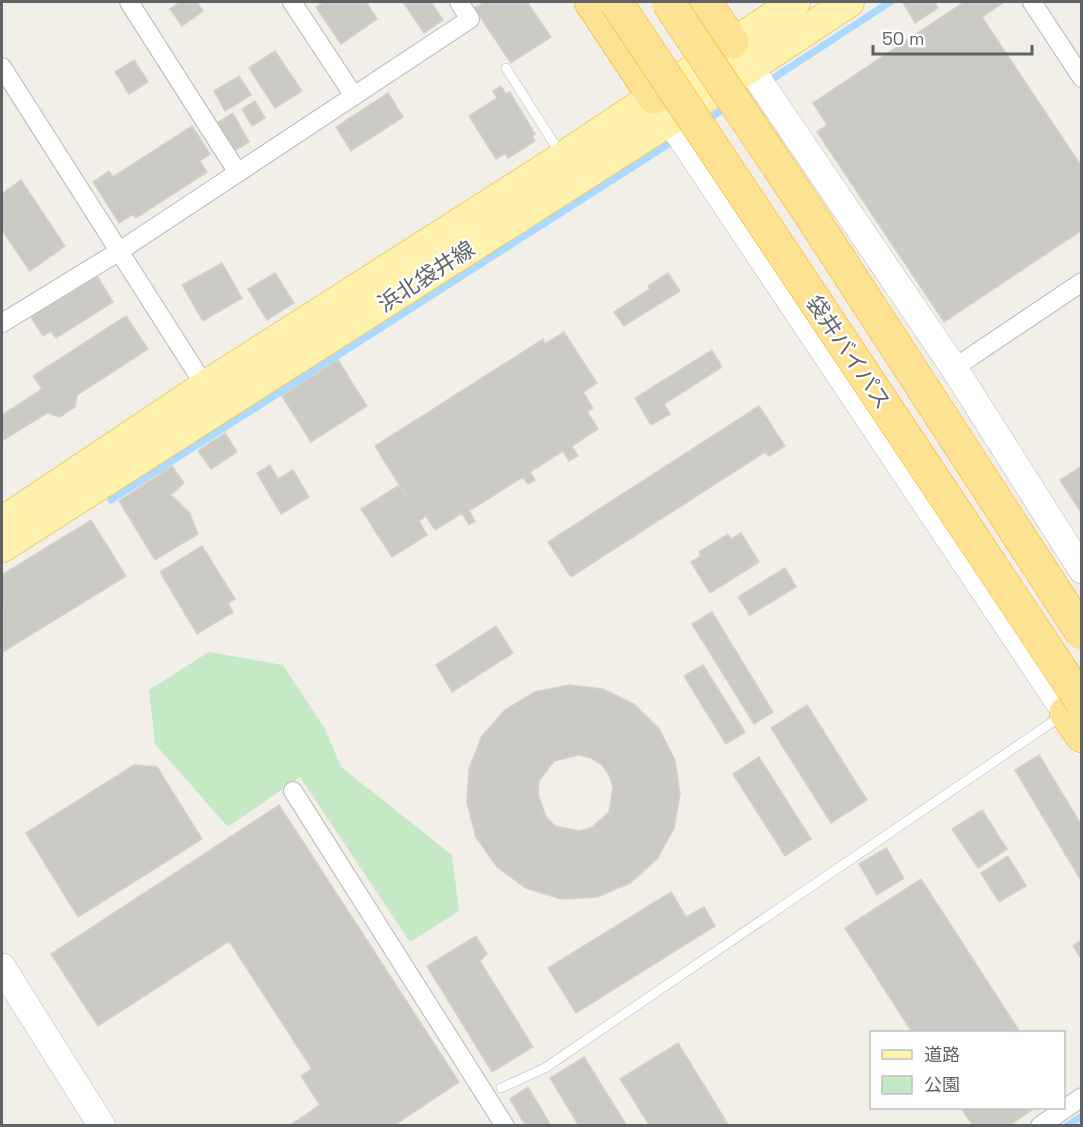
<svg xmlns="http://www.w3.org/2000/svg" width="1083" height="1127" font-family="'Space Grotesk','Noto Sans JP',sans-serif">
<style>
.green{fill:#c5e8c5}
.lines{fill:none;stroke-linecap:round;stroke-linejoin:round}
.stream{stroke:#aadaff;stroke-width:7}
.building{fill:#cccac5;stroke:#d6d1c6;stroke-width:1.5;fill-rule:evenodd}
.lane-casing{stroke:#b5b8bc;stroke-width:10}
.street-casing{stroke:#b5b8bc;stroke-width:20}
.secondary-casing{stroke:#b6babf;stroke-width:28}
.primary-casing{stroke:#f2c960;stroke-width:32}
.highway-casing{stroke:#f9ab00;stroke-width:34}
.lane{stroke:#fff;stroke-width:9}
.street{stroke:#fff;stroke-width:18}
.secondary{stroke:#fff;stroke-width:27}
.primary{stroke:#fff2af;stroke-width:30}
.highway{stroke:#fde293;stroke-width:33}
.highway-bridge-casing{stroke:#f9ab00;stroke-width:34;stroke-linecap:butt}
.highway-bridge{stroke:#fde293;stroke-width:33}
.labels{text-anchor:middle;stroke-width:4.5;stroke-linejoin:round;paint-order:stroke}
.street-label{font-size:22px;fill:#5f6368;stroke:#fff}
</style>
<rect width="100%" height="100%" fill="#f1efe8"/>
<path class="green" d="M 209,652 L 283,665 L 325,729 L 341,767 L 452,855 L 459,911 L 410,942 L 300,777 L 228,827 L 155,744 L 149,690 Z"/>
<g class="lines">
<path class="stream" d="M 766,83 L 890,2
M 705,121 L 729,106
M 111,500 L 675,140
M 1067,1126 L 1082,1116"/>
</g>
<path class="building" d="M 180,2 L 197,2 L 203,11 L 182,26 L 170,9 Z
M 324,2 L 366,2 L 377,19 L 341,44 L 316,7 Z
M 403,2 L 431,2 L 443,20 L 424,33 Z
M 485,2 L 527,2 L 551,37 L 511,63 L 474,8 Z
M 906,2 L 934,2 L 938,8 L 915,23 L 903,3 Z
M 964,2 L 1003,3 L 982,17 L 1082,167 L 1082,230 L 944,322 L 817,132 L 827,125 L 813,103 Z
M 275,51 L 302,91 L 275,108 L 249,68 Z
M 134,60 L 148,82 L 129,94 L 115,72 Z
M 239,76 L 251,95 L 225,111 L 214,91 Z
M 501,86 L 506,94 L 510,92 L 535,134 L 532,136 L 535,141 L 508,158 L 506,153 L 496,159 L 469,116 L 497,98 L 493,91 Z
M 388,93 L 403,117 L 351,151 L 336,127 Z
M 255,101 L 265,118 L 252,126 L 242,109 Z
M 233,113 L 249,142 L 234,151 L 217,123 Z
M 192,126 L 210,154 L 200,161 L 207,172 L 136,218 L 133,214 L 119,223 L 93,182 L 109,171 L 113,177 Z
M 21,180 L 65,246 L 30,271 L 2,230 L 2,194 Z
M 222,263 L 242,298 L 203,321 L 182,285 Z
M 275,273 L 294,303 L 267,320 L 248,289 Z
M 668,273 L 680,291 L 624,326 L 614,312 L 650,289 L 648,286 Z
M 97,276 L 113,302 L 56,338 L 51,331 L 43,336 L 31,317 Z
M 126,316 L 148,349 L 77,395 L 75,407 L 60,417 L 47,413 L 2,441 L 2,415 L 42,389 L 33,376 Z
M 564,332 L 597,383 L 583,392 L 593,408 L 587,412 L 598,429 L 572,446 L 578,456 L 569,461 L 563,451 L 530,472 L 535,480 L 528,484 L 523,477 L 469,511 L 475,521 L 469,525 L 462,513 L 435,530 L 426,516 L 419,521 L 427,535 L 392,557 L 361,509 L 398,486 L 407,497 L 375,446 L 543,339 L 545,344 Z
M 712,350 L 722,367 L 664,404 L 670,414 L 651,425 L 635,398 Z
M 338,360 L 367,406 L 311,442 L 282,396 Z
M 759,406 L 785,446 L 769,456 L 765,452 L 571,577 L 548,542 Z
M 225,433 L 237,452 L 211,469 L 198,451 Z
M 270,465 L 278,479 L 293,470 L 309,497 L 281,514 L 257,473 Z
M 172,466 L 184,483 L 171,495 L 189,512 L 198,534 L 155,560 L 119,501 Z
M 1082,466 L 1082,514 L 1060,480 Z
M 91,520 L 126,576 L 3,652 L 2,575 Z
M 741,533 L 759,562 L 710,593 L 691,562 L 701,556 L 699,552 L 728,534 L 731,539 Z
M 202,546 L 235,599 L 228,603 L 233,612 L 197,634 L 160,572 Z
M 785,568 L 796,587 L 750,615 L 738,597 Z
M 712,612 L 773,712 L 754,724 L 692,624 Z
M 496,626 L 513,653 L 452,692 L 436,665 Z
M 703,665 L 745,732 L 726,744 L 684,676 Z
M 569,685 L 603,689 L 634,704 L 659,729 L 675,760 L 680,794 L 674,828 L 657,859 L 630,883 L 597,897 L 561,899 L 526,888 L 497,867 L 476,837 L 467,803 L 469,769 L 482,736 L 505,710 L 535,692 ZM 579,755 L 591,758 L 602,765 L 609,775 L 613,787 L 609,812 L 591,828 L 579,831 L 555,826 L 546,817 L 538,794 L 539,781 L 554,761 Z
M 807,705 L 867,800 L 831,823 L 771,728 Z
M 1039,755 L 1082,826 L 1082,882 L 1015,770 Z
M 759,757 L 811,839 L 785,856 L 733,774 Z
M 134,765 L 157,767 L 202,839 L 78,917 L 26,833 Z
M 279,805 L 459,1082 L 393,1126 L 289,1126 L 320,1105 L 301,1076 L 312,1069 L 229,941 L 98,1026 L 51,954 Z
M 982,810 L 1007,849 L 978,868 L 952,829 Z
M 886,848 L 904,878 L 877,895 L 859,864 Z
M 1008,856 L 1026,886 L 999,902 L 981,873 Z
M 921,879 L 1020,1032 L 912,1032 L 845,928 Z
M 671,892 L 686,917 L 704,907 L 715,926 L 576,1013 L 548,968 Z
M 476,936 L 487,954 L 480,961 L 533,1047 L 492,1072 L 427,966 Z
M 1082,940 L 1082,960 L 1073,946 Z
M 678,1043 L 729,1126 L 650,1126 L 620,1079 Z
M 584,1057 L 627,1126 L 579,1126 L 550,1078 Z
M 528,1087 L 551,1126 L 526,1126 L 510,1099 Z
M 961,1108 L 1035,1108 L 1008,1126 L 973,1126 Z"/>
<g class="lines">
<g class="lane-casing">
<path id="lane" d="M 506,68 L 560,153
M 501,1088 L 545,1068 L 1061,716"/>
</g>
<g class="street-casing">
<path id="street" d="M 129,2 L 238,173
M 292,2 L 354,96
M 1032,2 L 1082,78
M 2,67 L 205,386
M 2,323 L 118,252 L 470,19 L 459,2
M 954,368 L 1082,282
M 293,791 L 505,1126
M 1040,1126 L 1082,1097"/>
</g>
<g class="secondary-casing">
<path id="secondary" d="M 738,50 L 954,368 L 1082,570
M 658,103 L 1066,713 L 1082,703
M 2,967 L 102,1126"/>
</g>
<g class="primary-casing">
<path id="primary" d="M 2,522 L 205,386 L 563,157 L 795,2
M 2,547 L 669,121 L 849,2"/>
</g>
<g class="highway-casing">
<path id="highway" d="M 591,2 L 654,97
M 705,2 L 732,42
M 1066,713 L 1082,736"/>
</g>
<use href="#lane" class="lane"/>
<use href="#street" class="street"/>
<use href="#secondary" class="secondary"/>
<use href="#primary" class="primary"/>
<use href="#highway" class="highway"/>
<g class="highway-bridge-casing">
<path id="highway-bridge" d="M 616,2 L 1082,702
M 668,2 L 810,214 L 1082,633"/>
</g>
<use href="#highway-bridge" class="highway-bridge"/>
</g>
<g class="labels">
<g class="street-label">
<text transform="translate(426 276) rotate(-33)" y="8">浜北袋井線</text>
<text transform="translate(849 352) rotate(56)" y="8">袋井バイパス</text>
</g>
</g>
<rect width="1083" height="1127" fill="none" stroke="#5f6368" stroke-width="6"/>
<rect x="870" y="1031" width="195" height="78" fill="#ffffff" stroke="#bfc1c3" stroke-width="1.5"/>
<rect x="882" y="1050" width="30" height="9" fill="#fff2af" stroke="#bfc1c3" stroke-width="1.5"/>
<text x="924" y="1061" font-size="18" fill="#5f6368">道路</text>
<rect x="882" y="1076" width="30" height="18" fill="#c5e8c5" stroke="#bfc1c3" stroke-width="1.5"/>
<text x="924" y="1091" font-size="18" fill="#5f6368">公園</text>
<path d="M873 45v9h159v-9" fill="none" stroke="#5f6368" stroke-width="3"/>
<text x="882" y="45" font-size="18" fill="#5f6368" stroke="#ffffff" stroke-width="4.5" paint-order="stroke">50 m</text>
</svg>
